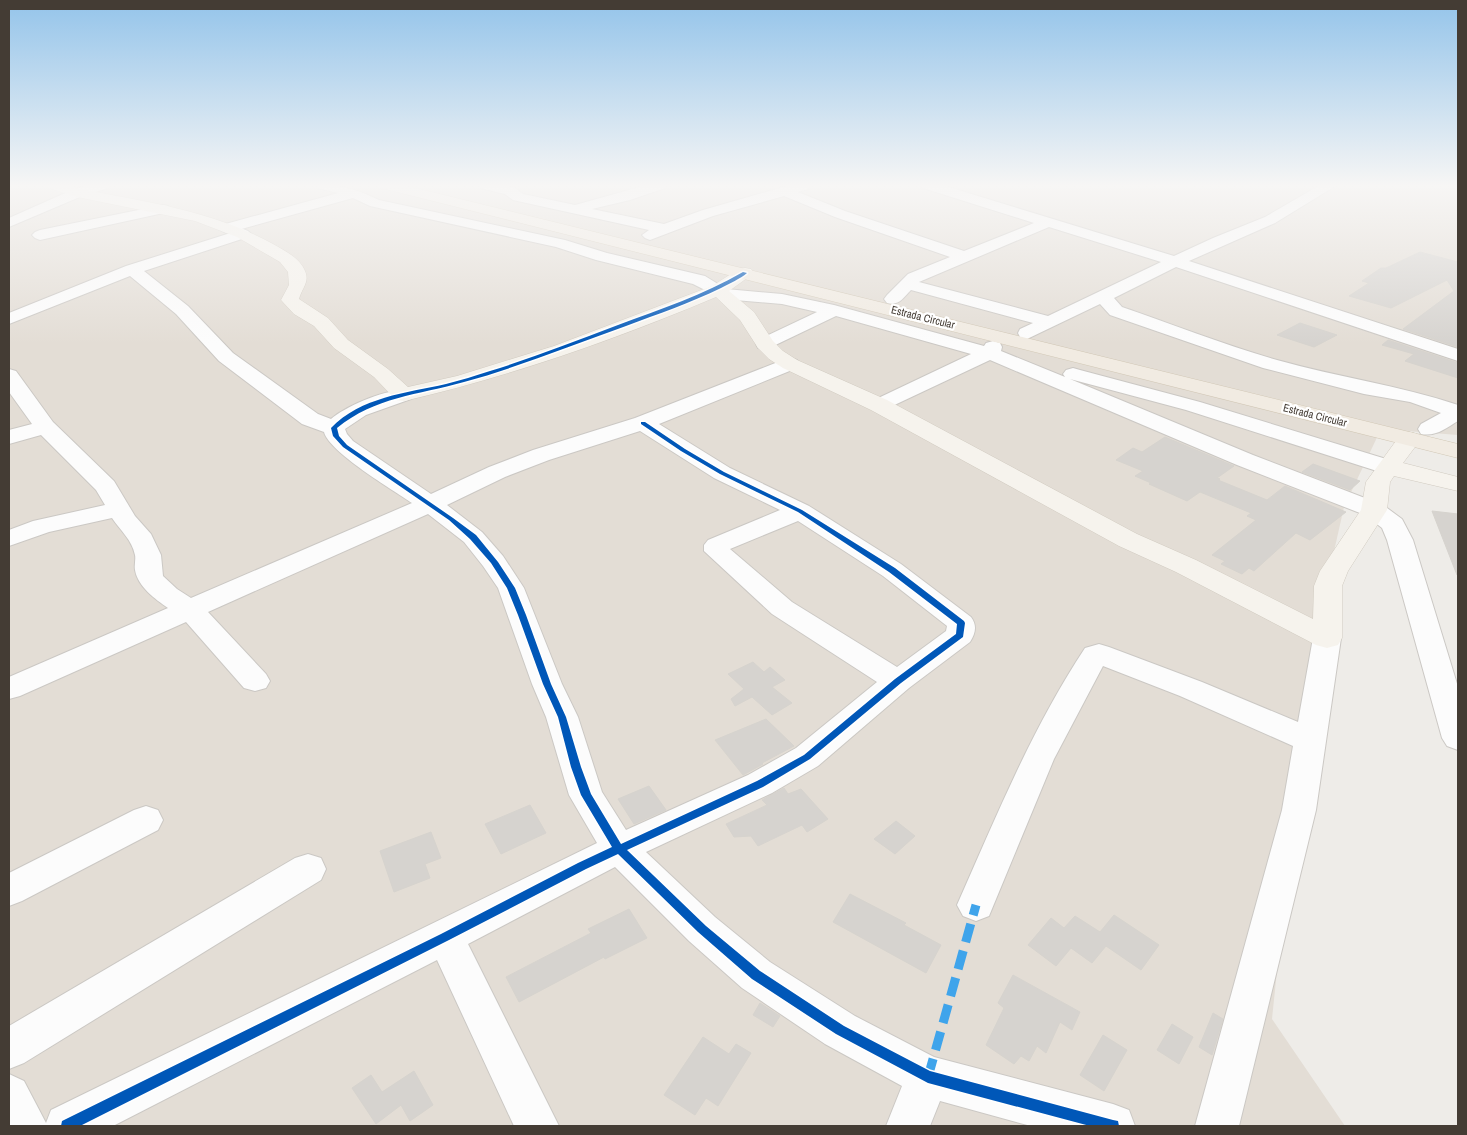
<svg xmlns="http://www.w3.org/2000/svg" width="1467" height="1135" font-family="'Archivo Narrow',sans-serif">
<style>
.residential{fill:#e3ddd5}
.building{fill:#d6d3cf;stroke:#d6d3ce}
.lines{fill:none;stroke-linecap:round;stroke-linejoin:round}
.street-casing{stroke:#cbc8c4;stroke-width:2}
.secondary-casing{stroke:#d1cbc1;stroke-width:1}
.primary-casing{stroke:#d1c7b5;stroke-width:1}
.street{fill:#fcfcfc;fill-rule:evenodd}
.secondary{fill:#f6f3ed;fill-rule:evenodd}
.primary{fill:#f1ebe2;fill-rule:evenodd}
.quiet{stroke:#3fa4eb;stroke-width:9;stroke-dasharray:19 9;stroke-linecap:butt}
.cycleway-casing{stroke:#fff;stroke-width:3}
.cycleway{fill:#0057b8;fill-rule:evenodd}
.labels{text-anchor:middle;stroke-width:4.5;stroke-linejoin:round;paint-order:stroke}
.far-street-label{font-size:11px;fill:#443c34;stroke:#fff}
</style>
<rect width="100%" height="100%" fill="#eeece8"/>
<path class="residential" d="M 9,185 L 1458,185 L 1458,435 L 1381,429 L 1344,507 L 1309,662 L 1272,1019 L 1345,1126 L 9,1126 Z"/>
<path class="building" d="M 1420,252 L 1458,262 L 1458,347 L 1403,329 L 1454,291 L 1447,280 L 1391,308 L 1349,296 L 1369,283 L 1362,281 L 1381,268 L 1386,268 Z
M 1300,323 L 1337,335 L 1314,347 L 1277,335 Z
M 1388,340 L 1458,363 L 1458,378 L 1405,361 L 1414,354 L 1382,345 Z
M 1165,437 L 1234,466 L 1217,478 L 1220,479 L 1218,480 L 1267,500 L 1285,486 L 1346,512 L 1310,540 L 1296,533 L 1254,571 L 1249,568 L 1242,574 L 1221,564 L 1225,561 L 1212,555 L 1256,520 L 1247,516 L 1251,513 L 1200,492 L 1187,501 L 1149,484 L 1151,483 L 1135,476 L 1143,471 L 1116,460 L 1133,448 L 1142,452 Z
M 1313,464 L 1360,481 L 1350,490 L 1302,472 Z
M 1432,511 L 1458,514 L 1458,574 L 1457,575 Z
M 753,662 L 764,672 L 770,667 L 785,680 L 772,687 L 792,703 L 772,715 L 752,697 L 735,706 L 731,699 L 744,689 L 728,674 Z
M 766,719 L 794,746 L 762,763 L 763,764 L 743,775 L 715,740 Z
M 649,786 L 666,810 L 634,824 L 618,799 Z
M 784,788 L 788,794 L 801,789 L 828,819 L 807,832 L 802,825 L 758,846 L 751,836 L 734,837 L 726,824 L 767,805 L 762,800 Z
M 530,805 L 546,833 L 501,854 L 485,824 Z
M 896,821 L 915,836 L 895,854 L 874,839 Z
M 431,832 L 441,858 L 425,864 L 430,878 L 394,892 L 380,851 Z
M 850,894 L 906,923 L 904,925 L 941,945 L 926,973 L 833,922 Z
M 629,909 L 647,938 L 605,959 L 604,957 L 519,1002 L 506,977 L 591,933 L 588,929 Z
M 1114,915 L 1159,945 L 1141,970 L 1106,946 L 1092,963 L 1071,948 L 1056,966 L 1028,945 L 1051,918 L 1064,928 L 1075,916 L 1100,932 Z
M 1013,975 L 1080,1012 L 1072,1030 L 1060,1022 L 1046,1053 L 1037,1046 L 1029,1061 L 1021,1056 L 1014,1064 L 986,1045 L 1004,1008 L 998,1003 Z
M 760,1003 L 780,1016 L 773,1027 L 753,1015 Z
M 1213,1013 L 1223,1019 L 1212,1055 L 1199,1047 Z
M 1172,1024 L 1193,1037 L 1179,1064 L 1157,1050 Z
M 1103,1035 L 1127,1050 L 1104,1091 L 1080,1075 Z
M 703,1037 L 729,1054 L 736,1044 L 751,1053 L 718,1106 L 706,1098 L 695,1115 L 664,1095 Z
M 414,1071 L 433,1105 L 410,1121 L 401,1105 L 376,1124 L 352,1088 L 371,1075 L 382,1092 Z"/>
<g class="lines">
<g class="street-casing">
<path id="street" d="M 89,185 L 110,185 L 108,188 L 82,196 L 9,227 L 9,218 L 72,190 Z
M 316,185 C 342,185 356,189 379,200 L 565,240 L 607,253 L 705,276 L 726,289 L 782,294 L 834,305 L 984,346 L 986,343 L 993,341 L 1000,343 L 1002,347 L 1001,351 L 1065,377 L 1063,374 L 1066,370 L 1073,368 L 1080,370 L 1200,402 L 1396,462 L 1399,467 L 1396,472 L 1388,474 L 1380,472 L 1186,410 L 1070,379 L 1253,455 L 1383,505 L 1402,519 L 1413,540 L 1458,687 L 1458,750 L 1447,746 L 1442,738 L 1387,540 L 1382,528 L 1365,515 L 1237,465 L 990,360 L 886,409 L 879,411 L 872,409 L 869,405 L 872,401 L 971,354 L 836,316 L 765,350 L 758,348 L 756,344 L 758,340 L 817,312 L 782,304 L 723,299 L 693,284 L 596,260 L 556,247 L 370,206 L 353,198 L 227,233 L 222,231 L 219,228 L 222,225 L 338,193 L 318,188 Z
M 478,185 L 502,185 L 515,188 L 523,194 L 575,205 L 647,185 L 667,185 L 665,188 L 630,200 L 592,209 L 664,224 L 703,210 L 780,188 L 791,185 L 809,185 L 808,189 L 798,192 L 845,211 L 964,251 L 1034,223 L 923,188 L 921,185 L 942,185 L 1174,256 L 1213,238 L 1265,217 L 1320,185 L 1337,185 L 1275,223 L 1189,261 L 1458,349 L 1458,361 L 1176,267 L 1114,298 L 1122,307 C 1174,325 1225,345 1277,360 C 1337,377 1399,385 1458,405 L 1458,421 C 1446,428 1436,437 1421,434 L 1418,429 L 1421,424 L 1441,413 L 1410,402 L 1364,394 L 1263,368 L 1110,315 L 1100,304 L 1027,339 L 1020,337 L 1018,333 L 1020,329 L 1033,323 L 911,290 C 903,298 899,306 887,303 L 884,299 L 887,295 L 908,274 L 950,257 L 835,217 L 784,196 L 713,216 L 650,240 L 645,238 L 642,235 L 649,230 L 513,200 L 505,194 L 480,188 ZM 1049,227 L 1161,262 L 1048,316 L 919,282 Z
M 163,205 L 168,206 L 170,209 L 168,212 L 40,240 L 35,238 L 32,235 L 35,232 L 40,230 Z
M 243,229 L 248,231 L 251,234 L 248,237 L 144,271 L 188,306 L 233,353 L 318,414 L 331,419 C 346,406 391,386 411,391 L 414,395 L 411,399 L 366,415 L 345,429 L 347,434 L 353,441 L 431,494 L 489,467 L 533,450 L 635,418 L 783,360 L 790,358 L 797,360 L 800,364 L 797,368 L 659,424 L 730,468 L 809,506 L 901,564 L 971,617 C 977,625 976,633 970,642 L 909,688 L 818,766 L 772,793 L 646,852 L 715,917 L 770,962 L 855,1016 L 934,1057 L 1113,1104 L 1129,1110 L 1135,1126 L 1031,1126 L 940,1101 L 930,1126 L 886,1126 L 902,1086 L 825,1044 L 742,988 L 689,941 L 615,867 L 468,944 L 559,1126 L 514,1126 L 437,960 L 113,1126 L 9,1126 L 9,1074 L 24,1081 L 46,1123 L 51,1110 L 597,843 L 569,795 L 546,717 L 532,684 L 498,588 L 483,566 L 464,542 L 428,514 L 208,612 L 266,674 L 270,681 L 266,688 L 255,691 L 244,688 L 186,622 L 20,696 L 9,699 L 9,677 L 168,608 C 155,599 138,587 135,570 C 134,565 136,560 135,555 C 132,540 120,530 112,518 L 49,532 L 9,546 L 9,530 L 33,521 L 105,505 L 96,490 L 41,435 L 9,444 L 9,430 L 32,424 L 9,392 L 9,369 L 16,371 L 53,422 L 114,481 L 135,516 L 151,534 L 161,555 L 163,576 L 177,589 L 191,598 L 412,503 C 393,490 329,452 324,432 L 302,424 L 219,361 L 176,314 L 130,276 L 9,324 L 9,313 L 126,266 ZM 640,431 L 714,478 L 780,510 L 708,540 L 704,545 L 704,551 L 772,614 L 877,682 L 796,748 L 748,775 L 626,830 L 602,792 L 578,717 L 562,684 L 524,588 L 503,556 L 482,532 L 447,505 L 505,477 L 549,460 ZM 798,521 L 883,576 L 947,626 L 946,631 L 897,667 L 792,602 L 730,549 Z
M 1327,629 L 1337,631 L 1341,638 L 1316,810 L 1239,1126 L 1195,1126 L 1282,810 L 1293,746 L 1180,696 L 1103,666 L 1054,759 L 989,916 L 976,921 L 963,916 L 957,905 C 996,817 1032,728 1085,648 L 1099,644 L 1109,647 L 1202,682 L 1298,722 L 1313,638 L 1317,631 Z
M 146,806 L 158,810 L 163,820 L 158,830 L 22,901 L 9,906 L 9,873 L 134,810 Z
M 308,854 L 321,858 L 326,869 L 321,880 L 24,1063 L 9,1069 L 9,1026 L 295,858 Z"/>
</g>
<g class="secondary-casing">
<path id="secondary" d="M 47,185 L 68,185 L 80,189 C 147,202 213,211 273,244 C 285,251 300,258 305,271 C 310,282 302,288 299,299 L 328,318 L 348,340 L 388,369 L 408,387 L 457,376 L 554,346 L 712,286 L 739,269 L 745,268 L 751,269 L 754,273 L 729,291 L 754,312 L 773,341 L 783,351 L 797,360 L 887,400 L 1137,534 L 1196,560 L 1313,619 L 1314,586 L 1320,571 L 1361,510 L 1366,482 L 1401,434 L 1409,432 L 1417,434 L 1421,439 L 1403,463 L 1458,477 L 1458,491 L 1394,476 L 1390,482 L 1387,510 L 1348,571 L 1342,586 L 1342,638 L 1338,645 L 1327,648 L 1316,645 L 1176,572 L 1119,546 L 871,410 L 783,368 L 769,359 L 758,348 L 740,320 L 716,297 C 614,340 511,376 404,401 L 396,400 L 374,377 L 334,348 L 314,326 L 294,314 L 281,300 L 289,285 L 288,272 L 280,262 L 237,237 L 195,221 L 77,197 L 49,188 Z"/>
</g>
<g class="primary-casing">
<path id="primary" d="M 379,185 L 403,185 L 1458,444 L 1458,458 L 381,188 Z"/>
</g>
<use href="#street" class="street"/>
<use href="#secondary" class="secondary"/>
<use href="#primary" class="primary"/>
<path class="quiet" d="M 928,1077 L 976,905"/>
<g class="cycleway-casing">
<path id="cycleway" d="M 743,272 L 747,273 C 740,279 730,283 721,288 C 690,303 658,314 626,326 C 572,345 519,367 464,382 C 418,395 375,397 337,428 L 339,436 L 347,445 L 453,518 L 476,535 L 498,562 L 515,588 L 526,615 L 551,684 L 566,717 L 581,767 L 591,794 L 621,844 L 757,781 L 804,755 L 895,679 L 956,634 L 957,624 L 889,572 L 798,512 L 720,474 L 681,451 L 641,424 L 641,422 L 645,422 L 685,449 L 724,472 L 802,510 L 895,568 L 964,621 L 965,623 L 963,637 L 901,683 L 810,759 L 763,787 L 627,850 L 706,926 L 760,971 L 844,1026 L 930,1071 L 1113,1120 L 1118,1121 L 1119,1126 L 1090,1126 L 928,1083 L 836,1034 L 752,979 L 698,932 L 618,854 L 586,869 L 449,940 L 80,1126 L 61,1126 L 62,1121 L 441,934 L 578,863 L 612,847 L 581,795 L 571,767 L 558,717 L 543,684 L 518,615 L 507,588 L 491,563 L 470,539 L 449,520 L 343,447 L 333,436 L 331,428 C 361,397 406,393 446,384 C 461,380 475,376 490,371 C 533,358 575,341 618,325 C 661,309 703,295 743,272 Z"/>
</g>
<use href="#cycleway" class="cycleway"/>
</g>
<linearGradient id="sky" x2="0" y2="1"><stop stop-color="#94c4ea"/><stop offset="0.54" stop-color="#f7f6f5"/><stop offset="1" stop-color="#f7f6f5" stop-opacity="0"/></linearGradient>
<rect width="1467" height="344" fill="url(#sky)"/>
<g class="labels">
<g class="far-street-label">
<text transform="translate(923 317) rotate(14)" y="4">Estrada Circular</text>
<text transform="translate(1315 415) rotate(14)" y="4">Estrada Circular</text>
</g>
</g>
<rect width="1467" height="1135" fill="none" stroke="#443c34" stroke-width="20"/>
</svg>
